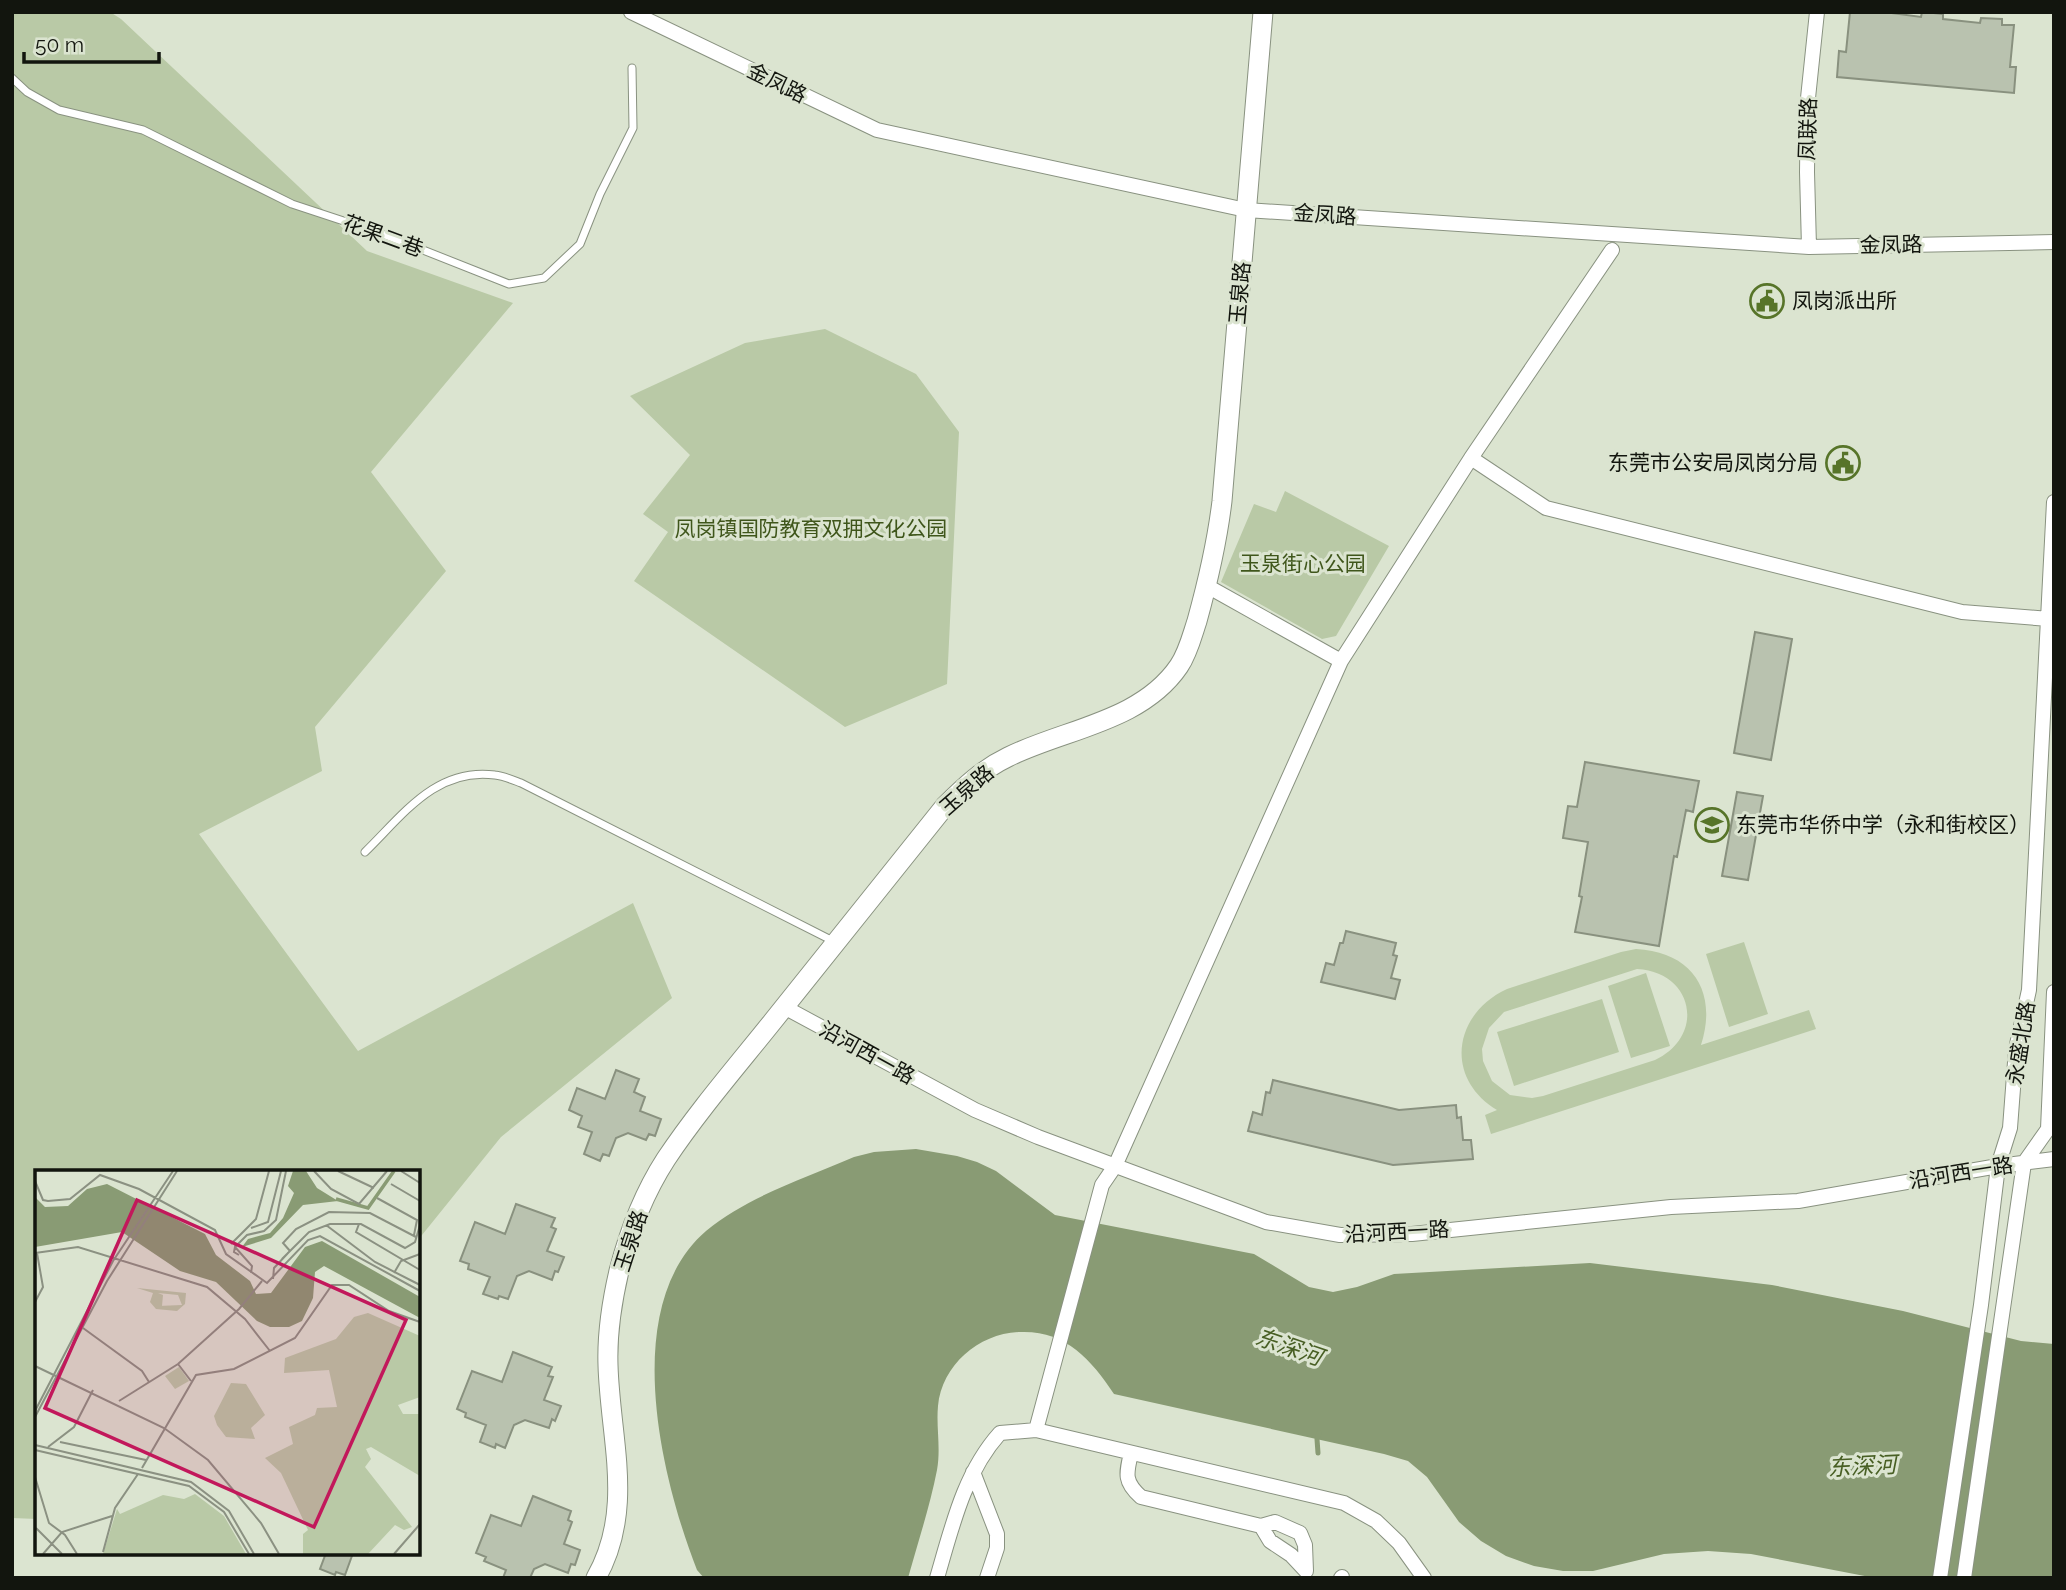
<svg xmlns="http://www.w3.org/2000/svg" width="2066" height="1590" font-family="Raleway,'Noto Sans SC',sans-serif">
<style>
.green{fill:#b9c9a6;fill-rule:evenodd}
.water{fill:#899b74}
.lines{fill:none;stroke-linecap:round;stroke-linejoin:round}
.stream{stroke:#899b74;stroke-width:5}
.building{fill:#b9c2af;stroke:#89917f;stroke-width:2}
.lane-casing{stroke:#899280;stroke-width:9}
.street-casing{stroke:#899280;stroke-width:16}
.secondary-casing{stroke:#899280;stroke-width:21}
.lane{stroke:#fff;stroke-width:7}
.street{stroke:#fff;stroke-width:14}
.secondary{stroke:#fff;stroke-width:19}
.labels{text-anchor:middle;stroke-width:6;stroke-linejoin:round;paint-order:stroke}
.street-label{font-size:21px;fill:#12150e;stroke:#dbe4d0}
.poi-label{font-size:21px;fill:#12150e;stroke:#dbe4d0;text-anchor:start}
.park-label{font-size:21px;fill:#3f561b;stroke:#dbe4d0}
.water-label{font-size:23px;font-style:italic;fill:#485f24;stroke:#dbe4d0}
.inset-river{fill:none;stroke:#899b74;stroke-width:3.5}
.inset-road{fill:none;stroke:#8b9182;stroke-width:2}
.view{fill:#c2185b;fill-opacity:0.15;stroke:#c2185b;stroke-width:3.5}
.inset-edge{fill:none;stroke:#12150e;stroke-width:3.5}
</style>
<rect width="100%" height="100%" fill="#dbe4d0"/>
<path class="green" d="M 12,12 L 110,12 L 121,19 L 367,251 L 513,303 L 371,472 L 446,571 L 315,727 L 322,771 L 199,834 L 358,1051 L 633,903 L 672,998 L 501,1137 L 418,1240 L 418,1172 L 37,1172 L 37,1519 L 12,1518 Z
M 825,329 L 916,374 L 959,432 L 947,684 L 845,727 L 634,581 L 668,532 L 643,514 L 690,455 L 630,396 L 745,343 Z
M 1285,491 L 1389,546 L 1336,636 L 1322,639 L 1221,582 L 1254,504 L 1276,512 Z
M 1744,942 L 1768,1014 L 1729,1027 L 1706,954 Z
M 1636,949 C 1693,952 1718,992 1701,1045 L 1809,1010 L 1816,1029 L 1491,1134 L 1485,1115 L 1497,1110 C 1444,1078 1453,1014 1507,989 L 1621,952 ZM 1637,969 C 1694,972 1706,1036 1655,1060 L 1543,1096 L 1532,1098 L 1510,1095 L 1492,1081 L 1483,1061 L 1482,1049 L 1489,1028 L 1504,1012 Z
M 1646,973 L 1670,1046 L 1631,1058 L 1608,986 Z
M 1602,999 L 1619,1052 L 1514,1086 L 1497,1032 Z"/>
<path class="water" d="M 916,1149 L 957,1156 L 977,1162 L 996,1171 L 1055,1215 L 1254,1254 L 1309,1287 L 1333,1292 L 1357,1287 L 1394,1274 L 1590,1263 L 1772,1285 L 1903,1311 L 2021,1341 L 2054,1344 L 2054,1578 L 1875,1578 L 1751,1554 L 1708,1551 L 1664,1554 L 1593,1571 L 1563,1571 L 1534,1566 L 1506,1556 L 1481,1541 L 1459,1522 L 1427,1477 L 1408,1461 L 1384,1454 L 1114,1394 C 1091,1359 1065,1331 1022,1332 C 981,1332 942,1364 938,1406 C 936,1427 941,1448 937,1470 C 930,1506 918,1542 908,1578 L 704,1578 L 697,1570 C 661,1478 619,1306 706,1231 C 748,1196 804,1179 854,1157 L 874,1152 Z"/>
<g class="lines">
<path class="stream" d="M 1318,1453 L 1317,1439 L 1319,1433"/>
</g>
<path class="building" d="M 1850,12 L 1884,12 L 1921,17 L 1922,12 L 1924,12 L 1943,14 L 1943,19 L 1980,23 L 1981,18 L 2002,19 L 2002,25 L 2014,25 L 2010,67 L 2016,67 L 2014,93 L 1837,77 L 1839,51 L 1846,52 Z
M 1755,632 L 1792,639 L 1771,760 L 1734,753 Z
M 1585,762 L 1699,781 L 1693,812 L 1686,810 L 1677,857 L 1674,856 L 1659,946 L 1575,932 L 1582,897 L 1579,896 L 1588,842 L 1563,838 L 1568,806 L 1577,807 Z
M 1737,792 L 1763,796 L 1748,880 L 1722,876 Z
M 1346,931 L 1396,943 L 1393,955 L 1397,956 L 1391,978 L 1400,980 L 1395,999 L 1321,982 L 1326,963 L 1334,965 L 1340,943 L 1343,943 Z
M 616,1070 L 639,1079 L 634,1092 L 645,1097 L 640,1111 L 661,1119 L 655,1136 L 649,1134 L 646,1140 L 628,1133 L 616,1138 L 609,1156 L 603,1154 L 600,1161 L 584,1154 L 592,1132 L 578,1127 L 582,1116 L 569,1110 L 577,1088 L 605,1099 Z
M 1273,1080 L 1399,1110 L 1456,1105 L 1457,1118 L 1461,1117 L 1463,1140 L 1471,1140 L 1473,1159 L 1393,1165 L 1248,1131 L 1253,1112 L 1262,1115 L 1266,1092 L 1270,1093 Z
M 516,1204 L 555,1218 L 551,1227 L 556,1229 L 547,1251 L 564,1257 L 558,1272 L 555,1271 L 552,1280 L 529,1271 L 517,1276 L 508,1299 L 499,1296 L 498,1299 L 483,1294 L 490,1277 L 468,1269 L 469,1264 L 460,1261 L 475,1222 L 505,1234 Z
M 513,1352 L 552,1367 L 548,1376 L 553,1377 L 544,1400 L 561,1406 L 555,1421 L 552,1419 L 549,1428 L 525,1420 L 514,1425 L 505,1448 L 496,1444 L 495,1448 L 480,1442 L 486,1425 L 465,1417 L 466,1413 L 457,1409 L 472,1371 L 502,1382 Z
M 533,1496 L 571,1511 L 568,1520 L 572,1522 L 564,1544 L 580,1550 L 575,1565 L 571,1564 L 568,1573 L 545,1564 L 534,1569 L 530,1578 L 503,1578 L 506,1570 L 484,1561 L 486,1557 L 476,1553 L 491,1515 L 521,1526 Z
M 326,1553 L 353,1553 L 345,1575 L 336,1572 L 335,1575 L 320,1569 Z"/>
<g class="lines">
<g class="lane-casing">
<path id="lane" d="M 12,78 L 27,92 L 59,110 L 143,130 L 292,204 L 380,233 L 509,284 L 544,278 L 580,244 L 600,194 L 633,128 L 632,68
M 365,852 C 403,815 436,767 495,775 C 504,776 513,780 521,783 L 835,942"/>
</g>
<g class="street-casing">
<path id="street" d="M 631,12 L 877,130 L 1246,210 L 1809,247 L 2054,242
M 1809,247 L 1807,172 L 1808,98 L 1817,12
M 1471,458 L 1546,508 L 1962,612 L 2049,619
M 1207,586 L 1341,661
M 784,1007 L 975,1110 L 1038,1137 L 1266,1222 L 1340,1235 L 1412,1234 L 1671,1207 L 1798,1201 L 1998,1166 L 2054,1159
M 1036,1430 L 1102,1185 L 1115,1166 L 1341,661 L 1471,458 L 1612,250
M 1131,1453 C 1126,1474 1124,1482 1141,1497 L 1261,1526 L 1275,1522 L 1300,1533 L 1305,1545 L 1306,1571 L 1291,1555 L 1270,1541 L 1261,1526
M 973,1472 L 997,1534 L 997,1548 L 987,1578
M 937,1578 C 952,1527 964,1473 1000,1433 L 1036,1430 L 1344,1503 L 1376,1521 L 1399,1543 L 1424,1578
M 1341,1578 L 1342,1577
M 1940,1578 L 1981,1305 L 1998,1166 L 2010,1128 L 2016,1049 L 2029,990 L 2054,502
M 1964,1578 L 2024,1163 L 2048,1129 L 2054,992"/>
</g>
<g class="secondary-casing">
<path id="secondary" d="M 596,1578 C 635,1509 610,1439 608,1365 C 607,1335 612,1301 619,1271 C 629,1232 644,1193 666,1159 C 698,1111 737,1066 773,1021 C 830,949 888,878 945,806 C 964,787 983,769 1008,757 C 1064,729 1141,722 1179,666 C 1188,653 1192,636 1197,621 C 1208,581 1217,543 1222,501 L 1263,12"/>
</g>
<use href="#lane" class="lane"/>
<use href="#street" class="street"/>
<use href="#secondary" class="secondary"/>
</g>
<defs>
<g id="civic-ring" transform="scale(1.75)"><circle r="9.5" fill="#dbe4d0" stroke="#577429" stroke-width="1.5"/><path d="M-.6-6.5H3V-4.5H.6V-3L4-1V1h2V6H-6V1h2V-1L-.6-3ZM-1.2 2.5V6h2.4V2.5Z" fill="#577429"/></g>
<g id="school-ring" transform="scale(1.75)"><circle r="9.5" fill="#dbe4d0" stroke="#577429" stroke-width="1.5"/><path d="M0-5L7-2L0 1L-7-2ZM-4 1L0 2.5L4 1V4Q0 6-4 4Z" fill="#577429"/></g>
</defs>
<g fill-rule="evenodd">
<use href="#civic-ring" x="1767" y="301"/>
<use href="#civic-ring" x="1843" y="463"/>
<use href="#school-ring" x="1712" y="825"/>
</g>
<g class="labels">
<g class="street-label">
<text transform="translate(777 83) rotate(26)" y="7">金凤路</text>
<text transform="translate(1808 129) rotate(-88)" y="7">凤联路</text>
<text transform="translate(1325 215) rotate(4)" y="7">金凤路</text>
<text transform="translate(383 236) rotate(20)" y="7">花果二巷</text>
<text transform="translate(1891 245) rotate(-1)" y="7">金凤路</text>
<text transform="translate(1240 293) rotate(-85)" y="7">玉泉路</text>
<text transform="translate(967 790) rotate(-41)" y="7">玉泉路</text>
<text transform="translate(2021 1043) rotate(-81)" y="7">永盛北路</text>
<text transform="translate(867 1053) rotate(29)" y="7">沿河西一路</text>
<text transform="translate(1961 1173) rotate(-9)" y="7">沿河西一路</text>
<text transform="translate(1397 1232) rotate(-3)" y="7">沿河西一路</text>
<text transform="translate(631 1241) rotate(-72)" y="7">玉泉路</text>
</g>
<g class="poi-label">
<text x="1792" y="308">凤岗派出所</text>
<text x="1818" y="470" text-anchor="end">东莞市公安局凤岗分局</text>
<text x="1736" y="832">东莞市华侨中学（永和街校区）</text>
</g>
<g class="park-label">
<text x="811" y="536">凤岗镇国防教育双拥文化公园</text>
<text x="1303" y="571">玉泉街心公园</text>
</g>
<g class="water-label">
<text transform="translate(1289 1347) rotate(19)" y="8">东深河</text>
<text transform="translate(1862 1466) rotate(-3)" y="8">东深河</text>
</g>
</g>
<g transform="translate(35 1170)">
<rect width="385" height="385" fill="#dbe4d0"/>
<path d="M 102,118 L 151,123 L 150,134 L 142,141 L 121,139 L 115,132 L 118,123 ZM 123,123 L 143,125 L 147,135 L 123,136 L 127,136 L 128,125 ZM 333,143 L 385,166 L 385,227 L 363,235 L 368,244 L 385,244 L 385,306 L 336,277 L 331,279 L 336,289 L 330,297 L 377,357 L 369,360 L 360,355 L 333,384 L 268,384 L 268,364 L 273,360 L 246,303 L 230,288 L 258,274 L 254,257 L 280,245 L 282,238 L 302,237 L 294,200 L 249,203 L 250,188 L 301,169 L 319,147 ZM 144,197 L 154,211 L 140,219 L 130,206 ZM 196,213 L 211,214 L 230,245 L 216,258 L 220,269 L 191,267 L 182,255 L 179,246 ZM 160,324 L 189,346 L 211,384 L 68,384 L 82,339 L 85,344 L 128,325 L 149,329 Z" fill="#b9c9a6" fill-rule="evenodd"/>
<path d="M 258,1 L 271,1 L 282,18 L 303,31 L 268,35 L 236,68 L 207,77 L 213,69 L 235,63 L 248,48 L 259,23 L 253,16 ZM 72,14 L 170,64 L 181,85 L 215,111 L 221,124 L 236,123 L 270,77 L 287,71 L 385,127 L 385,148 L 289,96 L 280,102 L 278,128 L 267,151 L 254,157 L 235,157 L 222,151 L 181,112 L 145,101 L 87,62 L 0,77 L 0,27 L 10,37 L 33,36 L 52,19 Z" fill="#899b74"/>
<path class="inset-river" d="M 301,29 L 333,38 L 359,1"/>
<path class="inset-road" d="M 279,1 L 296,19 L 324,34 L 352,1M 303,1 L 339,18M 366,1 L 385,13M 0,11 L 8,30 L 13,31 L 35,29 L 65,5 L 104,19 L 180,60 L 191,84 L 232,113 L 273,70 L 285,66 L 385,121M 356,14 L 385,31M 342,28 L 382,50 L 379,65M 324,54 L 321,62 L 385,100M 291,55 L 340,92 L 385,115M 216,58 L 233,52 L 246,1M 196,74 L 221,49 L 234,1M 200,77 L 212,65 L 229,61 L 241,50 L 251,1M 255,81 L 248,73 L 261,59 L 294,42 L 335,43 L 381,67M 0,83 L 43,77 L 172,117 L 210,149 L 235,181M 253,83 L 274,62 L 295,54 L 326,54 L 370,78 L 380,72 L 385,55M 204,85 L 199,82 L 200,77 L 217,96 L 216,103M 359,103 L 366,91 L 385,84M 238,109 L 239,98 L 253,83 L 247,89M 0,132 L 8,117 L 2,83M 48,158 L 107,201 L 114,212M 143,194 L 156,211M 0,196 L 129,258 L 173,290 L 226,353 L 244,384M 84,231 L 143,194 L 204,139 L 227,111M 0,241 L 78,91 L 138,1M 0,247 L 72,111 L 142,1M 25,272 L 111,290M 0,275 L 156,312 L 194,341 L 219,384M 13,277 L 39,257 L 58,220M 0,280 L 154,316 L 189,342 L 214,384M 107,298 L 161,205 L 199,199 L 260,168 L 297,115 L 314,115 L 354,141 L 385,152M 0,307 L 14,353 L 30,365 L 42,384M 1,358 L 27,384M 68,382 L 80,338 L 103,304M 8,384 L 27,362 L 77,346M 359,384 L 385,354"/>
<path class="view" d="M 102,30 L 371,150 L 279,357 L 10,238 Z"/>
<rect width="385" height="385" class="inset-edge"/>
</g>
<rect width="2066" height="1590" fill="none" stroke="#12150e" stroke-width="28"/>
<path d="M24 52v10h135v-10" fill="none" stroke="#12150e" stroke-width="3.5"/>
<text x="35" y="52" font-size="21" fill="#12150e" stroke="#dbe4d0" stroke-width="5" paint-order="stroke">50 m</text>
</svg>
